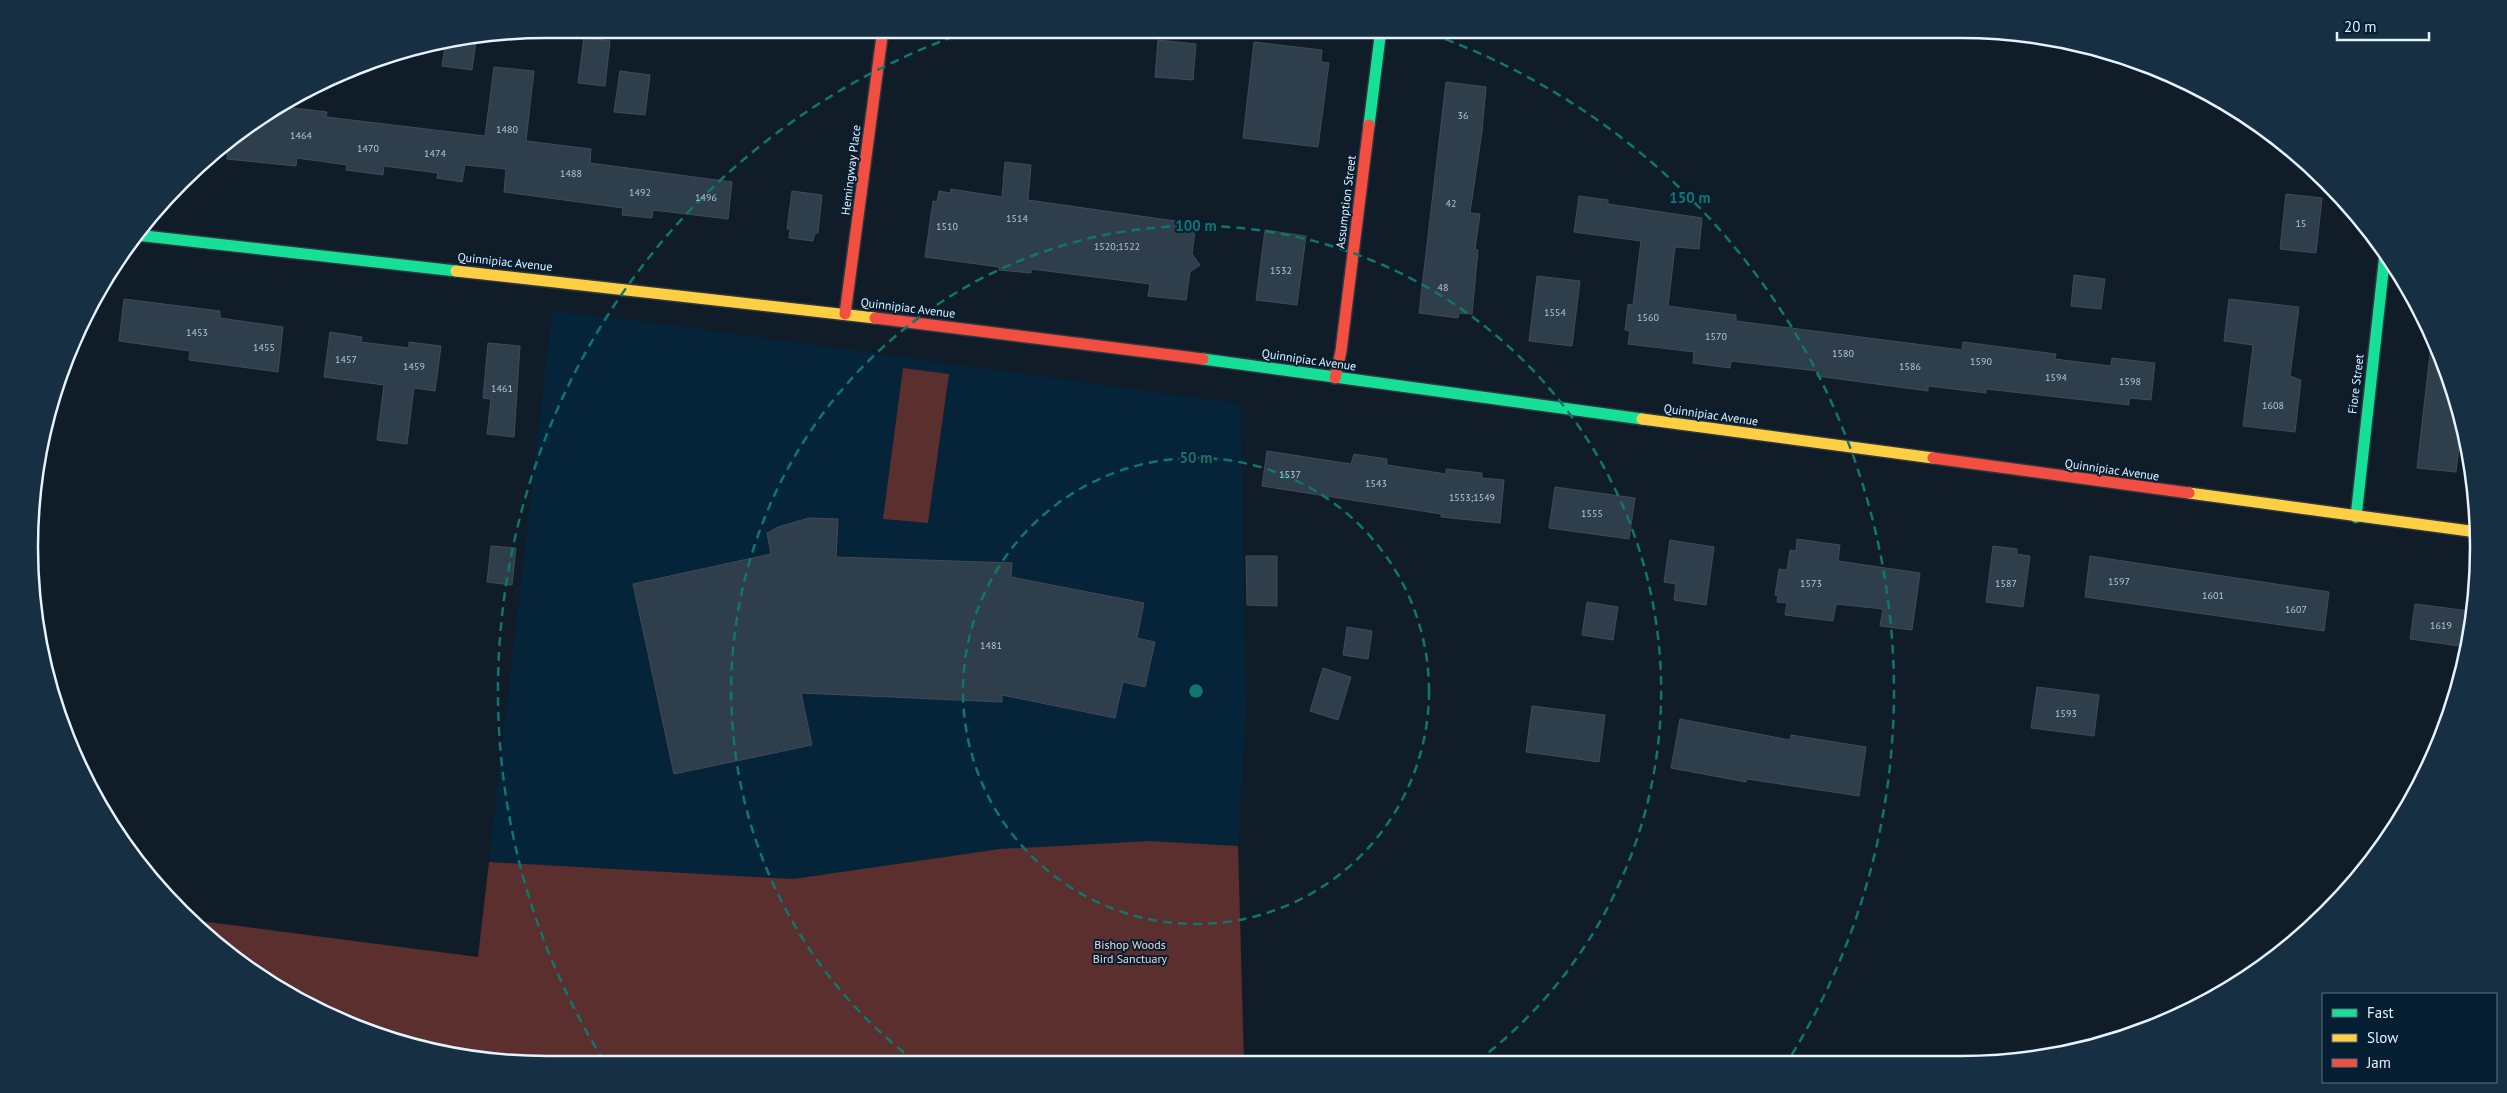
<svg xmlns="http://www.w3.org/2000/svg" width="2507" height="1093" font-family="'PT Sans',sans-serif">
<style>
.built{fill:#052339}
.green{fill:#5a2f2e}
.building{fill:#2e3e4a;stroke:#414b55}
.lines{fill:none;stroke-linecap:round;stroke-linejoin:round}
.fast-casing{stroke:#2f373f;stroke-width:14}
.slow-casing{stroke:#2f373f;stroke-width:14}
.jam-casing{stroke:#2f373f;stroke-width:14}
.fast{stroke:#16e098;stroke-width:11}
.slow{stroke:#ffcf43;stroke-width:11}
.jam{stroke:#f24e42;stroke-width:11}
.ring{fill:none;stroke:#0f766e;stroke-width:2.5;stroke-dasharray:9 6}
.labels{text-anchor:middle;stroke-width:4;stroke-linejoin:round;paint-order:stroke}
.number-label{font-size:10px;fill:#b8c5d0}
.street-label{font-size:12px;fill:#e6f2fd;stroke:#051e32}
.park-label{font-size:12px;fill:#efd6d4;stroke:#051e32}
.rim{fill:none;stroke:#e6f2fd;stroke-width:2.5}
.centre{fill:#0f766e;stroke:#051e32;stroke-width:2.5}
.ring-label{font-size:15px;text-anchor:middle;font-weight:bold;fill:#0f766e;stroke:#051e32;stroke-width:4;stroke-linejoin:round;paint-order:stroke}
</style>
<rect width="100%" height="100%" fill="#101d28"/>
<path class="built" d="M 552,311 L 642,321 L 1241,404 L 1246,716 L 1238,846 L 1150,841 L 1000,849 L 793,879 L 489,862 Z"/>
<path class="green" d="M 903,368 L 949,374 L 928,523 L 883,519 Z
M 1150,841 L 1238,846 L 1244,1062 L 547,1064 L 446,1054 L 380,1037 L 288,995 L 205,936 L 192,920 L 478,957 L 489,862 L 793,879 L 1000,849 Z"/>
<path class="building" d="M 584,37 L 610,41 L 605,86 L 578,83 Z
M 456,38 L 476,41 L 472,70 L 442,66 L 446,39 Z
M 1158,40 L 1196,44 L 1193,80 L 1155,77 Z
M 1254,42 L 1322,50 L 1321,62 L 1329,63 L 1318,147 L 1243,138 Z
M 494,67 L 534,71 L 526,141 L 591,149 L 590,163 L 732,182 L 728,219 L 653,210 L 652,218 L 622,215 L 623,208 L 504,192 L 506,169 L 465,165 L 462,182 L 437,178 L 438,173 L 384,166 L 383,175 L 346,170 L 347,165 L 297,158 L 296,166 L 227,159 L 228,140 L 277,106 L 327,112 L 326,117 L 485,136 Z
M 620,71 L 650,75 L 645,115 L 614,112 Z
M 1446,82 L 1486,87 L 1482,131 L 1470,213 L 1480,214 L 1475,249 L 1478,250 L 1472,314 L 1459,313 L 1458,318 L 1419,313 Z
M 1005,162 L 1031,165 L 1028,200 L 1196,224 L 1192,254 L 1200,265 L 1190,272 L 1186,300 L 1148,296 L 1150,284 L 1031,269 L 1031,273 L 999,270 L 999,267 L 925,257 L 933,201 L 937,202 L 939,191 L 950,193 L 951,189 L 1002,197 Z
M 792,191 L 822,195 L 818,233 L 815,233 L 813,241 L 789,238 L 790,229 L 787,229 Z
M 2286,194 L 2322,198 L 2316,253 L 2280,249 Z
M 1579,196 L 1608,200 L 1608,204 L 1702,218 L 1699,249 L 1675,247 L 1668,306 L 1736,315 L 1736,321 L 1962,350 L 1963,342 L 2056,354 L 2055,359 L 2111,366 L 2112,358 L 2155,363 L 2151,400 L 2129,398 L 2129,405 L 1986,389 L 1986,393 L 1928,386 L 1928,391 L 1817,376 L 1818,371 L 1731,361 L 1730,368 L 1693,363 L 1694,352 L 1628,344 L 1630,331 L 1625,330 L 1628,304 L 1633,305 L 1641,241 L 1574,232 Z
M 1265,230 L 1306,236 L 1297,305 L 1256,300 Z
M 2074,275 L 2105,279 L 2101,309 L 2071,306 Z
M 1537,276 L 1580,281 L 1572,346 L 1529,341 Z
M 124,299 L 220,311 L 220,318 L 283,327 L 278,372 L 189,360 L 190,351 L 119,341 Z
M 2229,299 L 2299,307 L 2290,376 L 2301,380 L 2295,432 L 2243,426 L 2253,345 L 2224,341 Z
M 330,332 L 362,337 L 361,342 L 409,348 L 409,342 L 441,346 L 435,391 L 414,388 L 407,444 L 377,440 L 384,385 L 324,377 Z
M 2432,336 L 2461,413 L 2461,428 L 2465,440 L 2459,446 L 2456,472 L 2417,468 Z
M 488,343 L 520,346 L 514,437 L 487,434 L 491,399 L 483,398 Z
M 1267,451 L 1351,464 L 1354,454 L 1387,459 L 1387,465 L 1446,474 L 1446,469 L 1482,473 L 1482,478 L 1504,480 L 1500,523 L 1441,517 L 1441,514 L 1262,486 Z
M 1555,487 L 1635,498 L 1629,539 L 1549,528 Z
M 809,518 L 838,519 L 836,557 L 1012,563 L 1011,577 L 1144,603 L 1137,638 L 1155,642 L 1145,687 L 1123,682 L 1115,718 L 1002,695 L 1002,702 L 801,693 L 812,745 L 674,774 L 633,584 L 771,554 L 767,533 L 778,527 Z
M 1797,539 L 1840,545 L 1838,561 L 1920,573 L 1912,630 L 1880,626 L 1883,609 L 1836,604 L 1833,621 L 1785,615 L 1787,603 L 1777,602 L 1778,596 L 1775,595 L 1779,569 L 1787,570 L 1790,550 L 1796,551 Z
M 1670,540 L 1714,547 L 1706,605 L 1674,600 L 1676,584 L 1664,582 Z
M 491,546 L 516,548 L 512,585 L 487,582 Z
M 1993,546 L 2017,549 L 2017,554 L 2030,556 L 2023,607 L 1986,602 Z
M 1246,556 L 1277,556 L 1277,606 L 1247,605 Z
M 2090,556 L 2329,592 L 2324,631 L 2085,597 Z
M 1587,602 L 1618,607 L 1613,640 L 1582,635 Z
M 2415,604 L 2470,611 L 2466,647 L 2410,639 Z
M 1347,627 L 1372,631 L 1368,659 L 1343,655 Z
M 1323,668 L 1351,677 L 1338,720 L 1310,711 Z
M 2037,687 L 2099,695 L 2094,736 L 2031,728 Z
M 1532,706 L 1605,715 L 1599,762 L 1526,752 Z
M 1680,719 L 1790,740 L 1791,735 L 1866,747 L 1859,796 L 1747,779 L 1746,782 L 1671,768 Z"/>
<g class="lines">
<g class="fast-casing">
<path id="fast" d="M 1369,125 L 1381,29
M 136,235 L 456,271
M 1203,359 L 1642,419
M 2356,517 L 2385,254"/>
</g>
<g class="slow-casing">
<path id="slow" d="M 456,271 L 875,318
M 1642,419 L 1933,458
M 2189,493 L 2477,532"/>
</g>
<g class="jam-casing">
<path id="jam" d="M 845,314 L 883,29
M 875,318 L 1203,359
M 1335,378 L 1341,351 L 1369,125
M 1933,458 L 2189,493"/>
</g>
<use href="#fast" class="fast"/>
<use href="#slow" class="slow"/>
<use href="#jam" class="jam"/>
</g>
<g class="ring">
<circle cx="1196" cy="691" r="233"/>
<path d="M916 1062A465 465 0 1 1 1479 1060"/>
<path d="M604 1061A698 698 0 0 1 975 29M1417 29A698 698 0 0 1 1791 1056"/>
</g>
<g class="labels">
<g class="number-label">
<text x="1463" y="119">36</text>
<text x="507" y="133">1480</text>
<text x="301" y="139">1464</text>
<text x="368" y="152">1470</text>
<text x="435" y="157">1474</text>
<text x="571" y="177">1488</text>
<text x="640" y="196">1492</text>
<text x="706" y="201">1496</text>
<text x="1451" y="207">42</text>
<text x="1017" y="222">1514</text>
<text x="2301" y="227">15</text>
<text x="947" y="230">1510</text>
<text x="1117" y="250">1520;1522</text>
<text x="1281" y="274">1532</text>
<text x="1443" y="291">48</text>
<text x="1555" y="316">1554</text>
<text x="1648" y="321">1560</text>
<text x="197" y="336">1453</text>
<text x="1716" y="340">1570</text>
<text x="264" y="351">1455</text>
<text x="1843" y="357">1580</text>
<text x="346" y="363">1457</text>
<text x="1981" y="365">1590</text>
<text x="414" y="370">1459</text>
<text x="1910" y="370">1586</text>
<text x="2056" y="381">1594</text>
<text x="2130" y="385">1598</text>
<text x="502" y="392">1461</text>
<text x="2273" y="409">1608</text>
<text x="1290" y="478">1537</text>
<text x="1376" y="487">1543</text>
<text x="1472" y="501">1553;1549</text>
<text x="1592" y="517">1555</text>
<text x="2119" y="585">1597</text>
<text x="1811" y="587">1573</text>
<text x="2006" y="587">1587</text>
<text x="2213" y="599">1601</text>
<text x="2296" y="613">1607</text>
<text x="2441" y="629">1619</text>
<text x="991" y="649">1481</text>
<text x="2066" y="717">1593</text>
</g>
<g class="street-label">
<text transform="translate(851 170) rotate(-83)" y="4">Hemingway Place</text>
<text transform="translate(1346 202) rotate(-83)" y="4">Assumption Street</text>
<text transform="translate(505 262) rotate(6)" y="4">Quinnipiac Avenue</text>
<text transform="translate(908 308) rotate(7)" y="4">Quinnipiac Avenue</text>
<text transform="translate(1309 360) rotate(8)" y="4">Quinnipiac Avenue</text>
<text transform="translate(2356 384) rotate(-83)" y="4">Fiore Street</text>
<text transform="translate(1711 415) rotate(8)" y="4">Quinnipiac Avenue</text>
<text transform="translate(2112 470) rotate(8)" y="4">Quinnipiac Avenue</text>
</g>
<g class="park-label">
<text x="1130" y="949">Bishop Woods<tspan x="1130" dy="14">Bird Sanctuary</tspan></text>
</g>
</g>
<path d="M0 0H2507V1093H0ZM547 38H1961A509 509 0 0 1 2470 547V547A509 509 0 0 1 1961 1056H547A509 509 0 0 1 38 547V547A509 509 0 0 1 547 38Z" fill="#172f42" fill-rule="evenodd"/>
<path class="rim" d="M547 38H1961A509 509 0 0 1 2470 547V547A509 509 0 0 1 1961 1056H547A509 509 0 0 1 38 547V547A509 509 0 0 1 547 38Z"/>
<circle cx="1196" cy="691" r="8" class="centre"/>
<g class="ring-label">
<text x="1690" y="203">150 m</text>
<text x="1196" y="231">100 m</text>
<text x="1196" y="463">50 m</text>
</g>
<rect x="2322" y="993" width="175" height="90" fill="#051e32" stroke="#5f7383"/>
<rect x="2332" y="1009" width="25" height="8" fill="#16e098" stroke="#5f7383"/>
<text x="2367" y="1018" font-size="15" fill="#e6f2fd">Fast</text>
<rect x="2332" y="1034" width="25" height="8" fill="#ffcf43" stroke="#5f7383"/>
<text x="2367" y="1043" font-size="15" fill="#e6f2fd">Slow</text>
<rect x="2332" y="1059" width="25" height="8" fill="#f24e42" stroke="#5f7383"/>
<text x="2367" y="1068" font-size="15" fill="#e6f2fd">Jam</text>
<path d="M2337 32v8h92v-8" fill="none" stroke="#e6f2fd" stroke-width="2.5"/>
<text x="2344" y="32" font-size="15" fill="#e6f2fd" stroke="#051e32" stroke-width="4" paint-order="stroke">20 m</text>
</svg>
